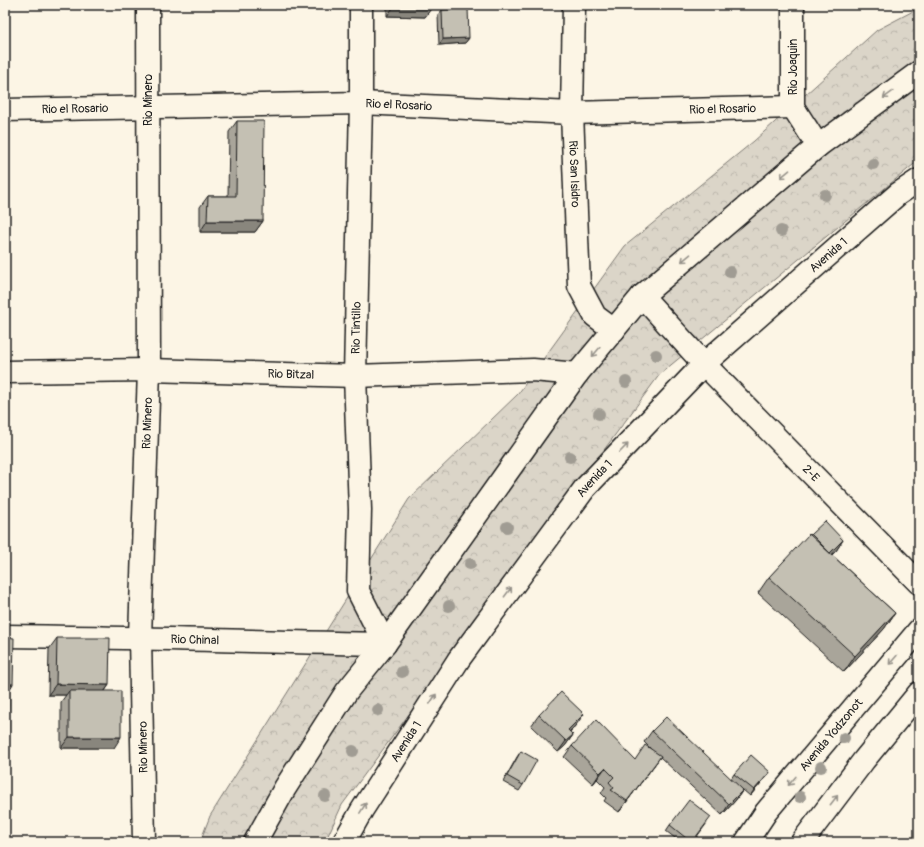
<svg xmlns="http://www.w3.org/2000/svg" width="924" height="847" font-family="Pangolin,sans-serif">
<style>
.park{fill:url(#park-crowns);stroke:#7c7872}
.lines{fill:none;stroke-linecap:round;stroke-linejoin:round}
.street-casing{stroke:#1c1c1c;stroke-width:25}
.street{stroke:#fcf5e5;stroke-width:22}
.tree{fill:#a09c93}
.wall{fill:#a9a59a;stroke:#1c1c1c}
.shaded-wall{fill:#89867d;stroke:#1c1c1c}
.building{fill:#c4c0b3;stroke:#1c1c1c}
.oneway{stroke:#97938b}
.labels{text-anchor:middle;stroke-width:3;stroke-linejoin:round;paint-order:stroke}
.street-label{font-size:12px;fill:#1c1c1c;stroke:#fcf5e5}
</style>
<defs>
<pattern id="park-crowns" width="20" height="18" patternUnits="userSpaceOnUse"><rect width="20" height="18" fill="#dbd5c8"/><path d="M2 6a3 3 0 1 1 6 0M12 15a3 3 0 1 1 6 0" fill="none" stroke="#bbb6ab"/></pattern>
</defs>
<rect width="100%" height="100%" fill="#fcf5e5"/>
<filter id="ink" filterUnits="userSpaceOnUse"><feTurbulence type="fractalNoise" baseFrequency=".025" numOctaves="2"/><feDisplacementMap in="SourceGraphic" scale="8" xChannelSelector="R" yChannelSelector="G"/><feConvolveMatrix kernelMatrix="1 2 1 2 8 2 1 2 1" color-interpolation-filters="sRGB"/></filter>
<g filter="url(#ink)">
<path class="park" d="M 919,8 L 919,160 L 660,374 L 342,805 L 325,842 L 200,842 L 210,816 L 409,499 L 518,394 L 625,246 L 754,141 L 877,30 Z"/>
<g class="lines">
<g class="street-casing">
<g id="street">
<path id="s1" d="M 574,5 L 572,113 L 579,286 L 595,316 L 614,330"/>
<path d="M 793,5 L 793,107 L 818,146"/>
<path id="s2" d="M 5,110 L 361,103 L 572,113 L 793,107"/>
<path id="s3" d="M 642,296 L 704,364 L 919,583"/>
<path id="s4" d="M 5,372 L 149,370 L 355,376 L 533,370 L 577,374"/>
<path id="s5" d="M 5,636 C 132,637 258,642 385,644 L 358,591 L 360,510 L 355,376 L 361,103 L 361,5"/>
<path id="s6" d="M 144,842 L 140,637 L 149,370 L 148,5"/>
<path d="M 255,842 L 285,788 L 347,691 L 385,644 L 577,374 L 642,296 L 818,146 L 919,72"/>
<path id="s7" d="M 344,842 L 362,810 L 459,659 L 585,488 L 704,364 L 898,194 L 919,180"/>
<path id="s8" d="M 746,842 L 766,812 L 919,630"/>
<path d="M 802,842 L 864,760 L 919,693"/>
</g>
</g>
<use href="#street" class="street"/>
</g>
<g class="tree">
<circle cx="873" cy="164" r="6"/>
<circle cx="825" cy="195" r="6"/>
<circle cx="781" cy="231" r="6"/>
<circle cx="730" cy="272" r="6"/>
<circle cx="656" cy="355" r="6"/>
<circle cx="626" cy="382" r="6"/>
<circle cx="599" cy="414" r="6"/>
<circle cx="570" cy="457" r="6"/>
<circle cx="507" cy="527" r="6"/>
<circle cx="470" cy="564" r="6"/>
<circle cx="449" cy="606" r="6"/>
<circle cx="402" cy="672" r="6"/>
<circle cx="378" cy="710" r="6"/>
<circle cx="844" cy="738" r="6"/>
<circle cx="353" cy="751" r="6"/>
<circle cx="821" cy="767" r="6"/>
<circle cx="325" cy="796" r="6"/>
<circle cx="800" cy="797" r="6"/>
</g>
<path class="wall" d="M 387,5 L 433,5 L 425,17 L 387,16 Z
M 442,10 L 469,38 L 465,43 L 439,45 L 438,15 Z
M 237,121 L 263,221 L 255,232 L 200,232 L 200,207 L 208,196 L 228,196 L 229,132 Z
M 811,534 L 843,540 L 836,551 L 832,555 L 895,613 L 884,629 L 844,672 L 758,593 L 769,577 Z
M 57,638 L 109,685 L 105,691 L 114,748 L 61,748 L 61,702 L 66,695 L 48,695 L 49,649 Z
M 539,715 L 576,725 L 570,732 L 573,735 L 565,746 L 558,752 L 531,726 Z
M 652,731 L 731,779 L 734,774 L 770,772 L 766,777 L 750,796 L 743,790 L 735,801 L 722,815 L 660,757 L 619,812 L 604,801 L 606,798 L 601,793 L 605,787 L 597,779 L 593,784 L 564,757 L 572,746 L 635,760 L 652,750 L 644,742 Z
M 521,751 L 523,785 L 519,791 L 503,782 L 517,757 Z
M 707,823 L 693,842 L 680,842 L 666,831 L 670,825 Z"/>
<path class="shaded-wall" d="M 395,5 L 433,6 L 425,17 L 387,16 Z
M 469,38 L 465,43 L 439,45 L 443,39 Z
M 207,221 L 263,221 L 255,232 L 200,232 Z
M 843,540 L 836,551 L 821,564 L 829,553 Z
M 895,613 L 884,629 L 844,672 L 855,656 Z
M 5,684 L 13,684 L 6,695 L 5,695 Z
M 56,684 L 109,685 L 101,696 L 69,691 L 66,695 L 48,695 Z
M 584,714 L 576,725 L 563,738 L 568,730 Z
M 573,735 L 565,746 L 558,752 L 566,741 Z
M 5,737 L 8,737 L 5,741 Z
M 69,737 L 121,737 L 114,748 L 61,748 Z
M 661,756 L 653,767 L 619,812 L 627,801 Z
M 605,768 L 597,779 L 593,784 L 600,773 Z
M 770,772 L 766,777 L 750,796 L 754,790 Z
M 743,790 L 735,801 L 722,815 L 729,804 Z"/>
<path class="building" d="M 397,5 L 433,5 L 433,6 Z
M 468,8 L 469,38 L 443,39 L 442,10 Z
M 237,121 L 264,121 L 263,221 L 207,221 L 208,196 L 236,196 Z
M 825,521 L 843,540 L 830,553 L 811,534 Z
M 809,534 L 895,613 L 855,656 L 769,577 Z
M 5,637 L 14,638 L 13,684 L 5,684 Z
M 57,638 L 110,638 L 109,685 L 56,684 Z
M 5,687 L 9,687 L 8,737 L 5,737 Z
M 69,691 L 121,691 L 121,737 L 69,737 Z
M 561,692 L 584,714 L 568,730 L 573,735 L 566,741 L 539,715 Z
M 666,717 L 743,790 L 729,804 L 652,731 Z
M 596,720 L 635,760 L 645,745 L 661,756 L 627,801 L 611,790 L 614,788 L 609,782 L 614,777 L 605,768 L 600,773 L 572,746 Z
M 521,751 L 537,760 L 523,785 L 507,776 Z
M 751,755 L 770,772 L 754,790 L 734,774 Z
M 689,800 L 711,817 L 692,842 L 691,842 L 670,825 Z
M 5,806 L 7,806 L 7,842 L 5,842 Z"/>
<defs><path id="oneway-shaft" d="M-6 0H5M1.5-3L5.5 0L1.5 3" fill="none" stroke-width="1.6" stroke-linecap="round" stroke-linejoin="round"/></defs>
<g class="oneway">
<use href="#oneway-shaft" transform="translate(888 95) rotate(144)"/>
<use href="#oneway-shaft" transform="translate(785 174) rotate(140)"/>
<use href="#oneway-shaft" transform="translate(686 258) rotate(140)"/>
<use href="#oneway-shaft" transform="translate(596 352) rotate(130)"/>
<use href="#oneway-shaft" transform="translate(624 448) rotate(-46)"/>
<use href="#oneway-shaft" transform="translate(508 592) rotate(-53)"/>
<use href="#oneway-shaft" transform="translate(893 660) rotate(131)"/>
<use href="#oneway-shaft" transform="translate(433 699) rotate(-57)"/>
<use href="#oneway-shaft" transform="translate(792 781) rotate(130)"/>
<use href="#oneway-shaft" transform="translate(834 800) rotate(-52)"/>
<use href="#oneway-shaft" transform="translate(363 808) rotate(-58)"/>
</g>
</g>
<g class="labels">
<g class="street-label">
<text transform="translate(793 67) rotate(-90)" y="4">Rio Joaquin</text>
<text transform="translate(148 100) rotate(-90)" y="4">Rio Minero</text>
<text dy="4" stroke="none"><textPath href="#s2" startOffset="394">Rio el Rosario</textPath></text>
<text dy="4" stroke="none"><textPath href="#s2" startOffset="70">Rio el Rosario</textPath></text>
<text dy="4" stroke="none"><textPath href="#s2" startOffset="718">Rio el Rosario</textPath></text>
<text dy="4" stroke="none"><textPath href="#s1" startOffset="169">Rio San Isidro</textPath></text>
<text dy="4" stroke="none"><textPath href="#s7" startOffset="766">Avenida 1</textPath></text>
<text dy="4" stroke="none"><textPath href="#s5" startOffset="703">Rio Tintillo</textPath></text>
<text dy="4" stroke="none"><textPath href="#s4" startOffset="286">Rio Bitzal</textPath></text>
<text dy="4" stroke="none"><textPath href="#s6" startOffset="419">Rio Minero</textPath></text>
<text dy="4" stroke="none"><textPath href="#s3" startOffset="245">2-E</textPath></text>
<text dy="4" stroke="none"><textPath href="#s7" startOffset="442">Avenida 1</textPath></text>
<text dy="4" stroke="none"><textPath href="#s5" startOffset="190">Rio Chinal</textPath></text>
<text dy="4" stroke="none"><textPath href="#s8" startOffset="137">Avenida Yodzonot</textPath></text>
<text dy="4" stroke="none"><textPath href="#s7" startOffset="118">Avenida 1</textPath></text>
<text transform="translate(143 747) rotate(-91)" y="4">Rio Minero</text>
</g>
</g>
<rect width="924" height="847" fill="none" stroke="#fcf5e5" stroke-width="20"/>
<rect x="10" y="10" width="904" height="827" fill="none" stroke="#1c1c1c" stroke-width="1.5" filter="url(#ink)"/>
</svg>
